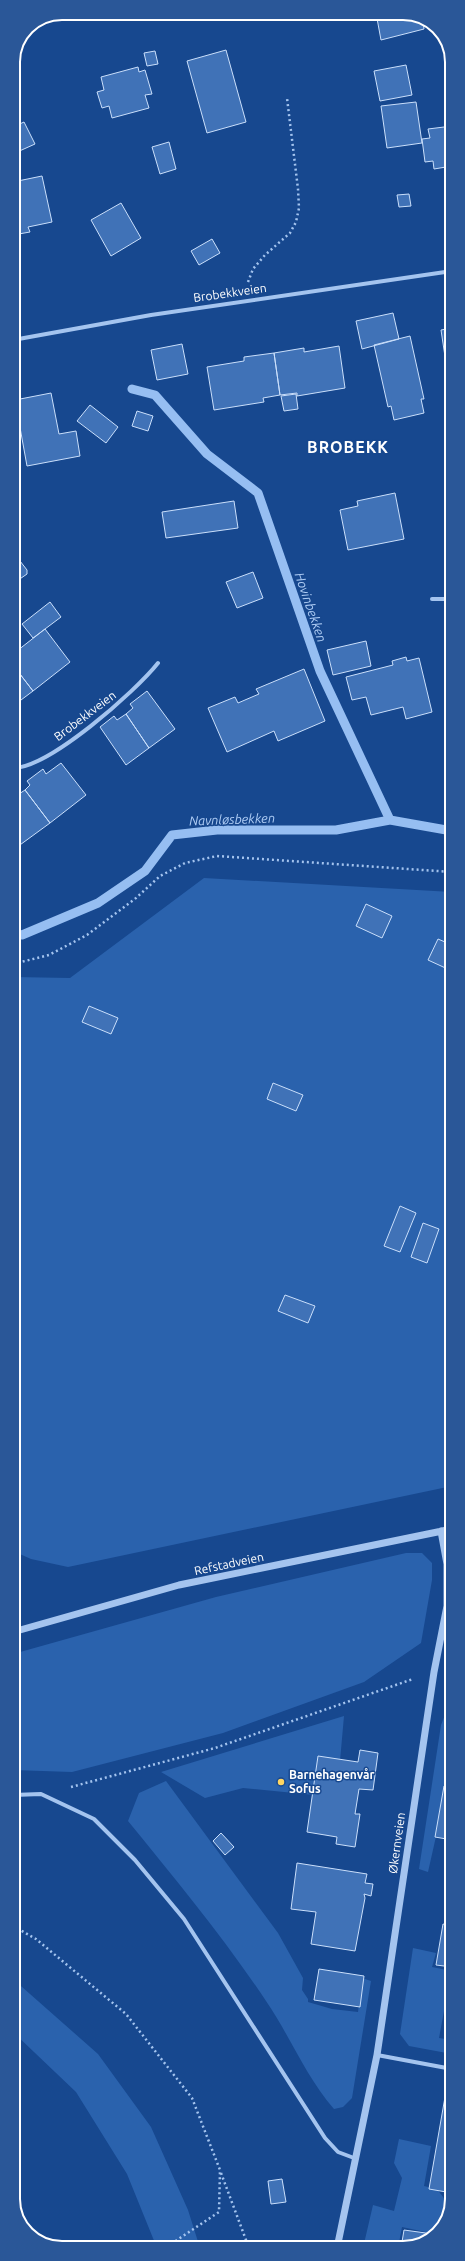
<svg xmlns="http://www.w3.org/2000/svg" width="465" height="2261" font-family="Ubuntu,sans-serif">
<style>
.green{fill:#2a62ad}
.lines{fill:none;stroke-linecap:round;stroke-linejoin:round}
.stream{stroke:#96bef2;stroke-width:9}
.building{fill:#4072b7;stroke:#cadffb}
.path{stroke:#a4c4ef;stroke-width:2.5;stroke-dasharray:2 3;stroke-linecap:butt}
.minor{stroke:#a4c4ef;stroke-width:4}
.tertiary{stroke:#a4c4ef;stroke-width:7}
.poi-dot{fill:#ffd662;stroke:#17488f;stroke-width:1.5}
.labels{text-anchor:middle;stroke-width:3;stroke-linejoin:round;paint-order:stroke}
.street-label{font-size:12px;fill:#fff;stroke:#17488f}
.poi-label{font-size:12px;font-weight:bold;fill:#fff;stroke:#17488f;text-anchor:start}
.water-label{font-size:13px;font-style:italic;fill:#b0cef6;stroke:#17488f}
.district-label{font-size:16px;font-weight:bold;letter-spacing:1px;fill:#fff;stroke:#17488f}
.rim{fill:none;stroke:#fff;stroke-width:2}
</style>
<rect width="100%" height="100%" fill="#17488f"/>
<path class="green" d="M 204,878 L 452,892 L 452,1486 L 68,1567 L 31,1559 L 13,1551 L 13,977 L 70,978 Z
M 406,1553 L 422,1553 L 432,1563 L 432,1580 L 421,1643 L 364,1682 L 223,1733 L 72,1772 L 13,1770 L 13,1654 L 216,1597 Z
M 452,1697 L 452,1788 L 437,1832 L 428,1872 L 419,1869 L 441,1725 Z
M 344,1716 L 340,1761 L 314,1795 L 243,1788 L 205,1798 L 161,1772 Z
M 166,1781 L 278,1933 L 303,1978 L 302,1990 L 308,1999 L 308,2002 L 332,2009 L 358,2012 L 362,1978 L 371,1981 L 352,2098 L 343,2107 L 334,2109 C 306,2077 290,2036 266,2001 C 224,1938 176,1880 128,1821 L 139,1793 Z
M 413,1948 L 436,1953 L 432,1967 L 452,1971 L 452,1996 L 447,1995 L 439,2038 L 452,2040 L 452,2054 L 409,2046 L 400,2034 Z
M 13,1979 L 98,2054 L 151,2127 L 188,2210 L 200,2248 L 157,2248 L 127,2174 L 76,2092 L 13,2032 Z
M 399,2139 L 431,2146 L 424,2186 L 437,2189 L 446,2201 L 451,2202 L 440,2231 L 430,2236 L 430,2233 L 402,2227 L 398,2248 L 363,2248 L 373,2205 L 394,2211 L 402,2178 L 394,2163 Z"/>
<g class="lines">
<path class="stream" d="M 132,389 L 155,395 L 207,454 L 258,493 L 320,671 L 390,820 L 452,831
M 13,934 L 22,935 L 98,903 L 145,871 L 172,835 L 217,830 L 336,830 L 390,820"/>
</g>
<path class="building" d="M 376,13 L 409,13 L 423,20 L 424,29 L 381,40 Z
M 226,50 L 246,122 L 207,133 L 187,61 Z
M 155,51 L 158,64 L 147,66 L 144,53 Z
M 406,65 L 412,95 L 380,101 L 374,71 Z
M 138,67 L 139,72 L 145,70 L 152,94 L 145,95 L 149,108 L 112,118 L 109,106 L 102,108 L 97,92 L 104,90 L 101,77 Z
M 416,102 L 422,143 L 387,148 L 381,106 Z
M 24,122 L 35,144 L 15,153 L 13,149 L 13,127 Z
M 452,126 L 452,166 L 434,169 L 433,161 L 425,162 L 422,139 L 430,138 L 428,129 Z
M 169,142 L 176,169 L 160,174 L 152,147 Z
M 42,176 L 52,222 L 28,227 L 30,232 L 13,235 L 13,182 Z
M 409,194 L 411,206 L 399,207 L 397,195 Z
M 121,203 L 141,238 L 111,256 L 91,220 Z
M 212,239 L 220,253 L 199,265 L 191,251 Z
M 393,313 L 399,339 L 362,349 L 356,321 Z
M 452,328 L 452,383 L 449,383 L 441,330 Z
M 410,336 L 424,399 L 421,399 L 424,413 L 394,420 L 391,406 L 388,407 L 374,345 Z
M 182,344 L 188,374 L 157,380 L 151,350 Z
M 339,346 L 345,388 L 297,396 L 297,393 L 280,395 L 274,353 L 304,348 L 304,352 Z
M 274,353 L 280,395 L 263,398 L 264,402 L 214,410 L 207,367 L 244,361 L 244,357 Z
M 51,393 L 59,434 L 76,431 L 80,456 L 27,466 L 15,400 Z
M 296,394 L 298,409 L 284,411 L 281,396 Z
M 90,405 L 118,427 L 106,443 L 77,421 Z
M 137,411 L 153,416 L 148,431 L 132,426 Z
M 395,493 L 404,539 L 348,550 L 340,510 L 358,506 L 357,501 Z
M 234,501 L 238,528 L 166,538 L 162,512 Z
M 13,552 L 27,570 L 27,574 L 14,583 Z
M 253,572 L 263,598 L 237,608 L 226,582 Z
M 50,602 L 61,617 L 33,638 L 22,624 Z
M 45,629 L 70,662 L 33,691 L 13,665 L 13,654 Z
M 366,641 L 371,666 L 333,675 L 327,650 Z
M 406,657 L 407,661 L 419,658 L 432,712 L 406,719 L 403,707 L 371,715 L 366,697 L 352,700 L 346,677 L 393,665 L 392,661 Z
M 13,665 L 33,691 L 13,706 Z
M 304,669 L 325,721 L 278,741 L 274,731 L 227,752 L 208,708 L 235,697 L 238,703 L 259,694 L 256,689 Z
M 147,691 L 175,729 L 149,748 L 126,714 L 133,708 L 130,704 Z
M 126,714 L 149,748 L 126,765 L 100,727 L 114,716 L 117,720 Z
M 61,763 L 86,795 L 50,823 L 25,790 L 30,785 L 27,781 L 43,769 L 46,774 Z
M 25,790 L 50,823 L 13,850 L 13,792 L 16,796 Z
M 366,904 L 392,916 L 382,938 L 356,926 Z
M 438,939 L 452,945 L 452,971 L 428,960 Z
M 89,1006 L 118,1018 L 111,1034 L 82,1022 Z
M 273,1083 L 303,1095 L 296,1111 L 267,1099 Z
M 400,1206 L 416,1213 L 400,1252 L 384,1246 Z
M 423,1223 L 439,1229 L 427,1263 L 411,1257 Z
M 285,1295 L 315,1306 L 308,1323 L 278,1311 Z
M 360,1750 L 378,1753 L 373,1790 L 359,1789 L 355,1814 L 360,1814 L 355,1847 L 336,1844 L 337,1837 L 307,1832 L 318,1756 L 358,1762 Z
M 444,1786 L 452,1787 L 452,1840 L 435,1837 Z
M 221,1833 L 234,1847 L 225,1855 L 213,1841 Z
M 297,1863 L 367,1874 L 365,1883 L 373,1884 L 371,1896 L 364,1894 L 365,1898 L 355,1951 L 311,1944 L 316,1912 L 291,1909 Z
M 443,1924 L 452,1926 L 452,1967 L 436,1965 Z
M 319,1969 L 364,1976 L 360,2007 L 314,2000 Z
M 445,2097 L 452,2098 L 452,2193 L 429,2189 Z
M 282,2179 L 286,2202 L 271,2204 L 268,2181 Z
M 404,2230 L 433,2234 L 409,2248 L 401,2248 Z"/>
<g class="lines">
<path class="path" d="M 248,282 L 253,269 L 265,255 L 290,233 L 296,222 L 299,208 L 298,189 L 287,98
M 13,964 L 49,955 L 87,935 L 136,898 L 160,876 L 185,863 L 217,856 L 452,872
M 71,1787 L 215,1748 L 413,1679
M 13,1926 L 36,1939 L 126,2014 L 192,2098 L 220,2170 L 219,2212 L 165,2248
M 221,2173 L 249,2248"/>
<path class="minor" d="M 13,340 L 151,315 L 452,271
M 432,599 L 452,599
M 13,768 C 49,768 135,692 158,663
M 13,1795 L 41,1794 L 94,1819 L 135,1860 L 184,1919 L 325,2138 L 338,2152 L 354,2158
M 377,2055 L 452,2069"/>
<path class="tertiary" d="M 13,1632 L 179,1585 L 452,1529
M 337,2248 L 377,2055 L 434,1672 L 447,1606 L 447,1564 L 441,1531"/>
</g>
<circle class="poi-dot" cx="281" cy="1782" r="4"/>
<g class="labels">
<g class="street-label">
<text transform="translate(230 293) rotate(-8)" y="4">Brobekkveien</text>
<text transform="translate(85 716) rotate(-37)" y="4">Brobekkveien</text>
<text transform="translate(229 1564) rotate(-12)" y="4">Refstadveien</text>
<text transform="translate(397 1843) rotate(-82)" y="4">Økernveien</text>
</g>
<g class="poi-label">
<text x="289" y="1779">Barnehagenvår<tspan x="289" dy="14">Sofus</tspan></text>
</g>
<g class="water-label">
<text transform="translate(311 607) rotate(71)" y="5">Hovinbekken</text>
<text transform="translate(232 819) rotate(-2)" y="5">Navnløsbekken</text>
</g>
<g class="district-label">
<text x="348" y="453">BROBEKK</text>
</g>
</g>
<path d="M0 0H465V2261H0ZM62 20H403A42 42 0 0 1 445 62V2199A42 42 0 0 1 403 2241H62A42 42 0 0 1 20 2199V62A42 42 0 0 1 62 20Z" fill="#2a5798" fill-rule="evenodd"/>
<path class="rim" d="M62 20H403A42 42 0 0 1 445 62V2199A42 42 0 0 1 403 2241H62A42 42 0 0 1 20 2199V62A42 42 0 0 1 62 20Z"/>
</svg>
